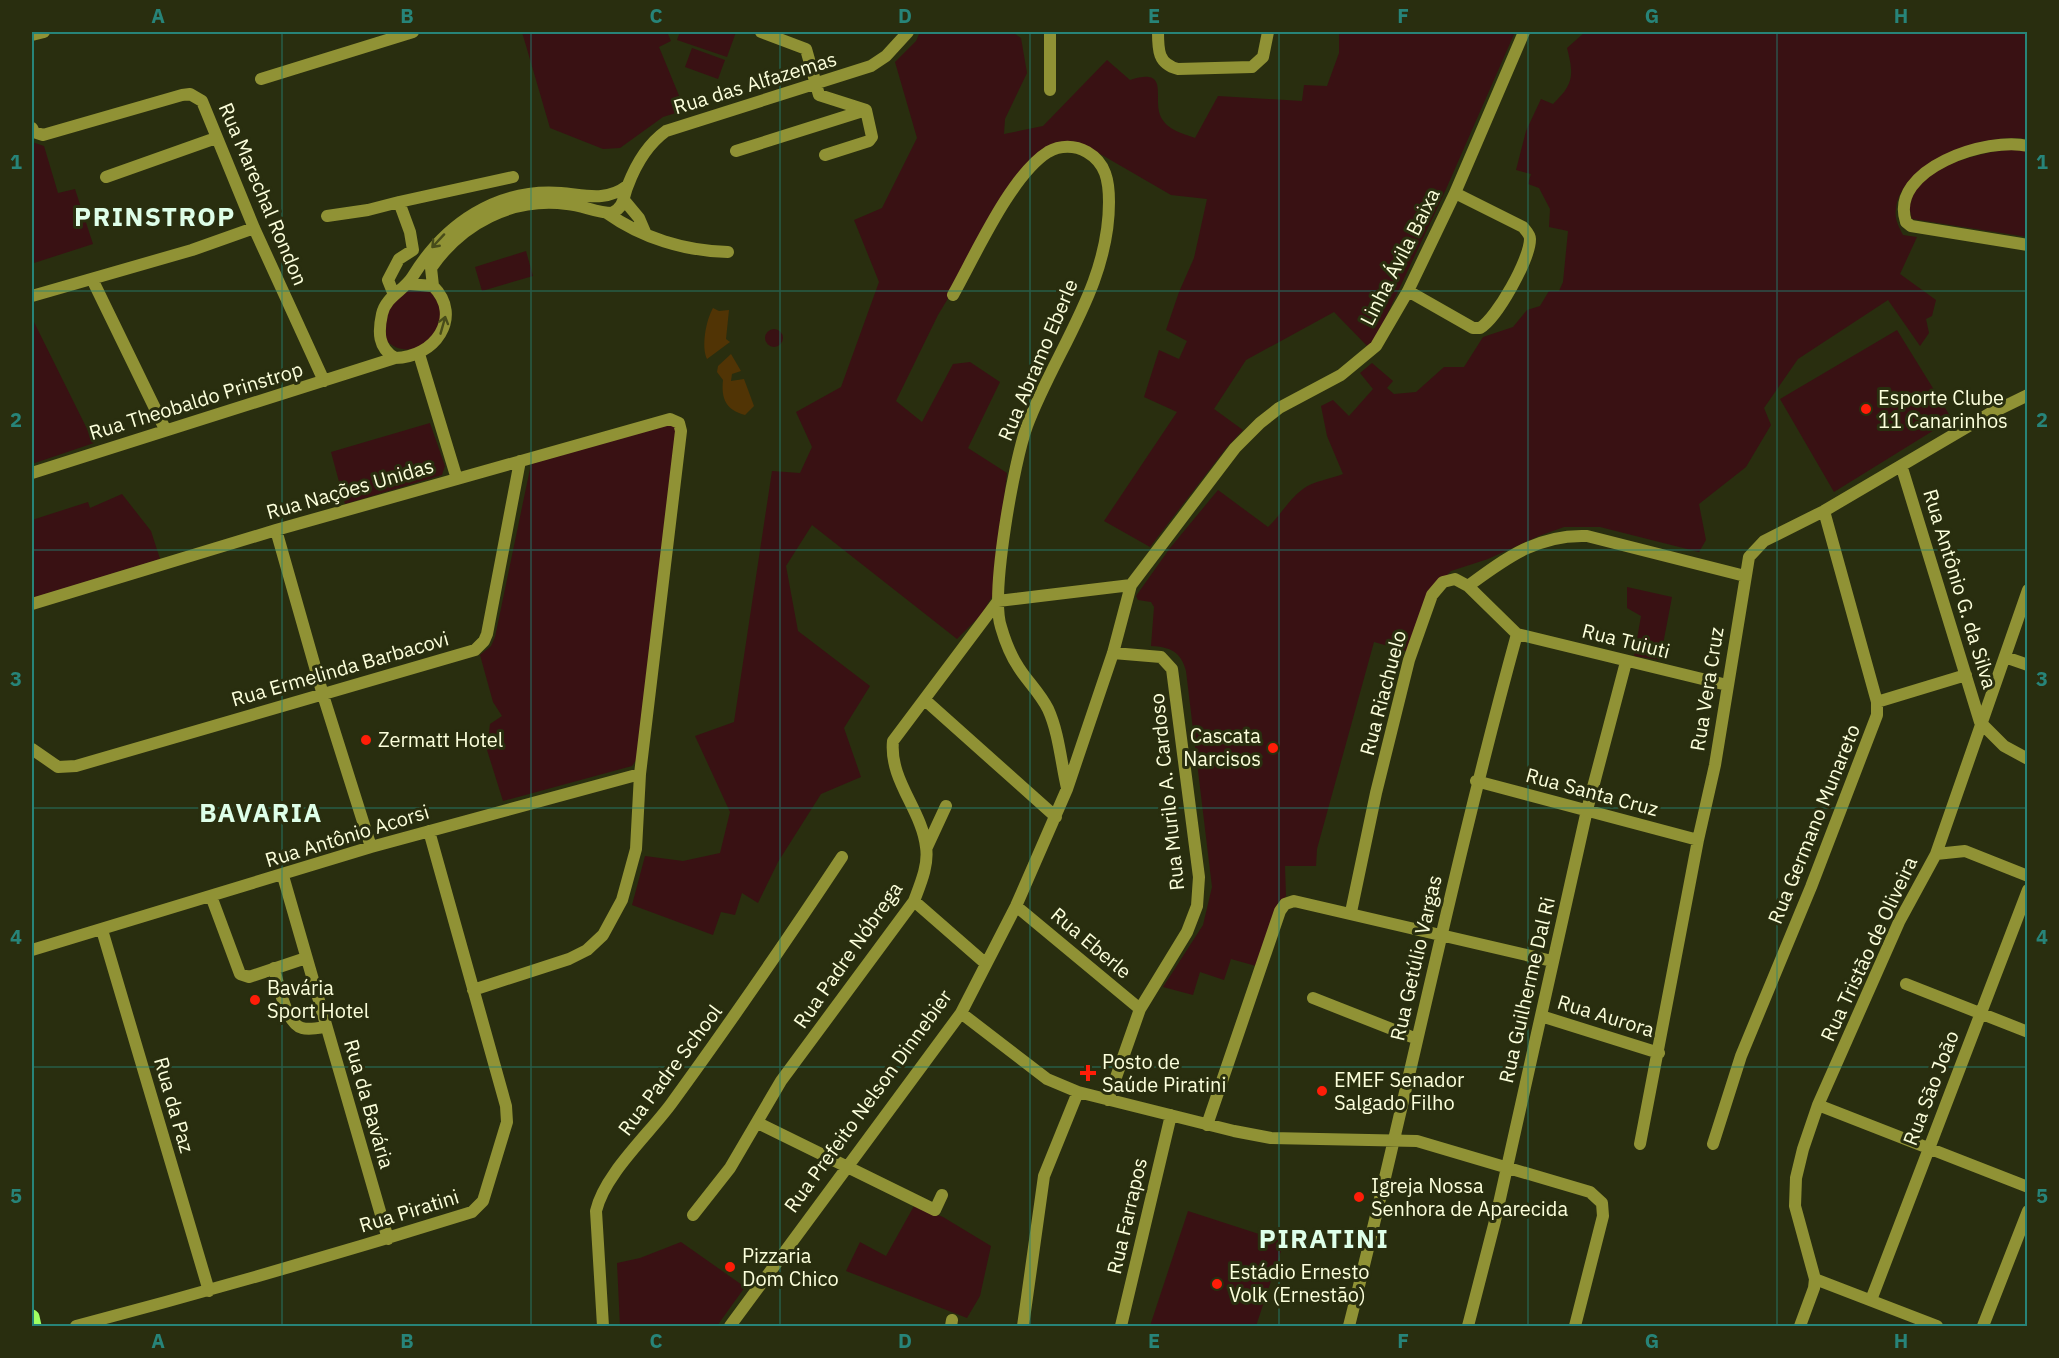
<svg xmlns="http://www.w3.org/2000/svg" width="2059" height="1358" font-family="'IBM Plex Sans',sans-serif">
<style>
.green{fill:#391113}
.water{fill:#513405}
.lines{fill:none;stroke-linecap:round;stroke-linejoin:round}
.minor{stroke:#909235;stroke-width:12}
.major{stroke:#a0ff63;stroke-width:15}
.oneway{stroke:#484c1a}
.grid{fill:none;stroke:#278479;stroke-width:1.5;stroke-opacity:0.55}
.poi-dot{fill:#ff1d08;stroke:#292e0f;stroke-width:2}
.labels{text-anchor:middle;stroke-width:6;stroke-linejoin:round;paint-order:stroke}
.street-label{font-size:20px;fill:#fcffdc;stroke:#292e0f}
.poi-label{font-size:20px;fill:#fcffdc;stroke:#292e0f;text-anchor:start}
.district-label{font-size:26px;font-weight:bold;letter-spacing:1.5px;fill:#deffe9;stroke:#292e0f}
.neatline{fill:none;stroke:#278479;stroke-width:2}
.grid-label{font-size:20px;text-anchor:middle;font-weight:bold;fill:#278479}
</style>
<rect width="100%" height="100%" fill="#292e0f"/>
<path class="green" d="M 522,32 L 667,32 L 671,41 L 659,47 L 685,110 L 663,117 L 620,148 L 603,149 L 550,128 Z
M 680,32 L 736,32 L 727,57 L 677,40 Z
M 920,32 L 1012,32 L 1021,38 L 1027,73 L 1005,119 L 1004,134 L 1043,126 L 1107,60 L 1130,80 C 1170,67 1153,97 1160,115 C 1166,130 1182,133 1195,138 L 1218,96 L 1302,101 L 1304,85 L 1327,86 L 1339,53 L 1339,32 L 1515,32 L 1443,196 L 1375,340 L 1369,348 L 1334,312 L 1246,360 L 1214,409 L 1243,430 L 1227,447 L 1150,547 L 1104,521 L 1177,412 L 1144,397 L 1159,350 L 1179,359 L 1187,341 L 1166,330 L 1179,292 L 1194,258 L 1207,199 L 1171,195 L 1083,144 L 1029,164 L 938,315 L 896,401 L 922,422 L 953,364 L 970,362 L 1000,382 L 968,448 L 1007,473 L 993,595 L 981,615 L 957,639 L 812,525 L 786,566 L 798,631 L 870,686 L 844,728 L 861,777 L 821,794 L 778,862 L 758,903 L 742,893 L 735,915 L 721,912 L 713,935 L 632,905 L 645,856 L 683,861 L 720,853 L 730,812 L 695,736 L 734,722 L 772,471 L 800,473 L 812,447 L 796,412 L 841,387 L 879,282 L 854,220 L 882,208 L 917,138 L 895,62 L 916,41 Z
M 1585,32 L 2027,32 L 2027,139 C 1987,132 1901,161 1896,209 C 1894,218 1899,227 1903,235 L 1917,237 L 1900,274 L 1936,300 L 1932,316 L 1926,319 L 1929,333 L 1920,346 L 1888,300 L 1798,359 L 1764,408 L 1771,425 L 1746,467 L 1699,504 L 1706,540 L 1699,552 L 1600,527 L 1564,527 L 1539,536 L 1488,559 L 1451,571 L 1436,587 L 1410,652 L 1374,642 L 1317,849 L 1316,866 L 1285,866 L 1286,896 L 1279,905 L 1256,966 L 1231,959 L 1224,980 L 1200,972 L 1193,995 L 1163,987 L 1203,925 L 1212,887 L 1186,671 C 1181,652 1171,647 1151,646 L 1154,607 L 1151,602 L 1138,600 L 1136,596 L 1170,548 L 1218,490 L 1268,527 C 1281,515 1288,500 1303,489 C 1313,481 1331,479 1343,474 L 1327,436 L 1321,406 L 1333,400 L 1349,416 L 1373,389 L 1360,373 L 1372,363 L 1393,381 L 1387,388 L 1394,394 L 1416,392 L 1444,367 L 1464,367 L 1483,337 L 1513,327 L 1527,310 L 1540,306 L 1549,291 L 1559,291 L 1563,282 L 1568,231 L 1549,227 L 1550,209 L 1539,188 L 1528,184 L 1531,174 L 1516,170 L 1526,131 L 1541,99 L 1553,104 C 1574,84 1574,75 1567,48 Z
M 692,48 L 725,60 L 718,79 L 685,67 Z
M 32,142 L 44,146 L 58,193 L 75,189 L 93,244 L 34,263 L 32,253 Z
M 2013,149 L 2027,151 L 2027,237 L 1912,219 C 1896,171 1980,152 2013,149 Z
M 526,251 L 533,276 L 482,291 L 475,267 Z
M 414,288 L 430,290 C 432,293 438,298 439,301 C 453,333 410,366 386,340 L 386,312 L 405,290 Z
M 32,318 L 94,443 L 32,464 Z
M765 338a9 9 0 1 1 18 0a9 9 0 1 1-18 0Z
M 1897,330 L 1952,419 L 1834,492 L 1780,399 Z
M 430,423 L 445,466 L 442,475 L 345,504 L 331,452 Z
M 671,424 L 676,427 L 637,759 L 632,766 L 503,801 L 487,750 L 490,724 L 502,716 L 493,702 L 480,655 L 491,646 L 495,637 L 531,464 Z
M 122,494 L 151,531 L 160,559 L 32,598 L 32,520 L 88,502 L 90,508 Z
M 1627,587 L 1672,597 L 1660,660 L 1634,656 L 1641,616 L 1627,608 Z
M 914,1206 L 943,1217 L 991,1246 L 980,1296 L 967,1318 L 846,1271 L 860,1242 L 886,1256 Z
M 1188,1211 L 1284,1242 L 1256,1326 L 1150,1326 Z
M 681,1242 L 745,1287 L 717,1326 L 620,1326 L 617,1263 L 640,1258 Z"/>
<path class="water" d="M 713,308 L 719,311 L 729,310 L 726,339 L 730,342 L 707,359 C 701,347 706,320 713,308 Z
M 731,354 L 741,371 L 732,374 L 731,381 L 744,379 L 754,406 L 745,415 C 726,410 721,399 723,380 L 717,372 L 718,366 Z"/>
<g class="lines">
<path class="minor" d="M 761,32 L 806,49 L 819,95 L 866,110 L 872,137 L 869,141 L 825,155
M 1050,32 L 1050,90
M 1158,32 C 1158,50 1158,64 1178,69 L 1252,67 L 1263,57 L 1268,32
M 32,35 L 44,32
M 261,79 L 413,32
M 32,128 L 34,132 L 43,135 L 182,95 L 190,94 L 202,101 L 254,228 L 324,381
M 2028,146 C 1988,136 1888,169 1906,222 L 1911,226 L 2028,245
M 736,151 L 866,110
M 106,177 L 216,138
M 624,200 L 639,218 L 645,232
M 607,213 C 642,238 685,251 728,252
M 327,216 L 368,210 L 399,202
M 92,279 L 165,429
M 408,284 L 433,286 C 464,317 434,358 395,358 C 378,348 378,332 382,314 C 386,296 404,291 413,276 C 445,224 497,188 561,193 C 585,195 606,202 627,186
M 433,286 L 431,268 C 462,223 512,197 567,204 C 582,205 597,213 612,213 C 625,207 623,196 628,185 C 636,164 648,144 666,131 L 871,66 L 886,56 L 908,32
M 1408,291 L 1473,328 L 1480,328 C 1497,318 1530,259 1530,239 C 1530,234 1526,231 1523,227 L 1455,193
M 394,295 L 388,280 L 399,259 L 413,250 L 410,232 L 399,202 L 513,177
M 953,295 C 975,256 1011,175 1048,152 C 1060,145 1075,145 1087,152 C 1106,163 1109,181 1109,202 C 1109,286 1055,351 1027,426 C 1014,461 990,594 1001,627 C 1005,641 1011,656 1019,668 C 1028,682 1040,693 1048,709 C 1059,733 1061,763 1067,788
M 32,296 L 192,250 L 254,228
M 419,354 L 457,479
M 1902,468 L 1980,722 L 2004,746 L 2028,759
M 32,473 L 395,358
M 276,530 L 323,695 L 371,847
M 1468,586 C 1506,558 1538,534 1587,536 L 1745,576
M 32,604 L 276,530 L 670,419 L 679,423 L 681,431 L 640,774 L 636,849 L 622,900 L 603,935 L 587,950 L 569,959 L 473,990
M 1517,634 L 1727,685
M 2005,657 L 2028,665
M 925,700 L 1056,817
M 1877,702 L 1966,675
M 32,749 L 58,767 L 76,766 L 475,650 L 484,641 L 487,634 L 520,461
M 1476,781 L 1698,840
M 927,847 L 946,806
M 1936,854 L 1965,851 L 2028,876
M 283,876 L 388,1239
M 211,896 L 240,974 L 249,977 L 306,958
M 914,901 L 985,963
M 1016,906 L 1140,1009
M 1351,912 L 1376,793 L 1409,660 L 1432,595 L 1443,582 L 1455,579 L 1468,586 L 1517,634
M 102,930 L 209,1291
M 32,950 L 371,847 L 640,774
M 274,968 C 278,983 286,1024 302,1028 C 309,1030 319,1028 326,1027
M 1906,984 L 2028,1032
M 1313,998 L 1417,1039
M 961,1013 L 1047,1079 L 1078,1092 L 1234,1131 L 1271,1138 L 1417,1141 L 1590,1192 L 1602,1203 L 1603,1216 L 1575,1326
M 1541,1016 L 1659,1053
M 1108,1100 L 1140,1009 L 1187,932 L 1197,906 L 1199,877 L 1172,669 L 1161,657 L 1113,653
M 1818,1105 L 2028,1187
M 758,1123 L 935,1210 L 942,1195
M 1207,1125 L 1280,911 L 1285,904 L 1294,901 L 1552,961
M 1640,1144 L 1698,840 L 1715,765 L 1749,557 L 1764,541 L 1824,511 L 1989,414 L 2028,395
M 1713,1144 L 1741,1056 L 1811,887 L 1877,715 L 1877,702 L 1824,511
M 693,1215 L 730,1168 L 781,1081 L 914,901 C 920,885 929,865 926,847 C 922,810 889,780 893,741 L 998,601 L 1131,585
M 1815,1279 L 1937,1326
M 1871,1300 L 2028,890
M 76,1326 C 209,1291 341,1253 472,1212 L 483,1201 L 507,1122 L 506,1106 L 429,831
M 603,1326 L 596,1211 C 604,1175 648,1135 671,1104 C 730,1023 787,940 842,857
M 730,1326 L 961,1013 L 1016,906 L 1067,789 L 1113,653 L 1131,585 L 1235,448 L 1260,423 L 1279,408 L 1341,375 L 1376,346 L 1408,291 L 1455,193 L 1524,32
M 951,1326 L 952,1320
M 1023,1326 L 1044,1176 L 1078,1092
M 1121,1326 L 1171,1115
M 1349,1326 C 1407,1096 1454,863 1517,634
M 1468,1326 L 1495,1221 L 1587,810 L 1626,662
M 1800,1326 L 1814,1288 L 1815,1279 L 1795,1206 L 1796,1178 L 1803,1149 L 1818,1105 L 1899,922 L 1936,854 L 2028,590
M 1983,1326 L 2028,1211"/>
<path class="major" d="M 32,1317 L 34,1326"/>
</g>
<defs><path id="oneway-shaft" d="M-6 0H5M1.5-3L5.5 0L1.5 3" fill="none" stroke-width="1.6" stroke-linecap="round" stroke-linejoin="round" transform="scale(1.5)"/></defs>
<g class="oneway">
<use href="#oneway-shaft" transform="translate(438 241) rotate(133)"/>
<use href="#oneway-shaft" transform="translate(443 325) rotate(-74)"/>
</g>
<path class="grid" d="M 282,32 L 282,1326M 531,32 L 531,1326M 780,32 L 780,1326M 1030,32 L 1030,1326M 1279,32 L 1279,1326M 1528,32 L 1528,1326M 1777,32 L 1777,1326M 32,291 L 2028,291M 32,550 L 2028,550M 32,808 L 2028,808M 32,1067 L 2028,1067"/>
<g class="poi-dot">
<circle cx="1866" cy="409" r="6"/>
<circle cx="366" cy="740" r="6"/>
<circle cx="1273" cy="748" r="6"/>
<circle cx="255" cy="1000" r="6"/>
<path d="M1085 1064h6v6h6v6h-6v6h-6v-6h-6v-6h6z"/>
<circle cx="1322" cy="1091" r="6"/>
<circle cx="1359" cy="1197" r="6"/>
<circle cx="730" cy="1267" r="6"/>
<circle cx="1217" cy="1284" r="6"/>
</g>
<g class="labels">
<g class="street-label">
<text transform="translate(755 83) rotate(-17)" y="7">Rua das Alfazemas</text>
<text transform="translate(263 194) rotate(67)" y="7">Rua Marechal Rondon</text>
<text transform="translate(1400 257) rotate(-63)" y="7">Linha Ávila Baixa</text>
<text transform="translate(1038 360) rotate(-67)" y="7">Rua Abramo Eberle</text>
<text transform="translate(196 401) rotate(-17)" y="7">Rua Theobaldo Prinstrop</text>
<text transform="translate(350 489) rotate(-16)" y="7">Rua Nações Unidas</text>
<text transform="translate(1960 589) rotate(73)" y="7">Rua Antônio G. da Silva</text>
<text transform="translate(1626 641) rotate(14)" y="7">Rua Tuiuti</text>
<text transform="translate(340 669) rotate(-16)" y="7">Rua Ermelinda Barbacovi</text>
<text transform="translate(1707 689) rotate(-81)" y="7">Rua Vera Cruz</text>
<text transform="translate(1383 693) rotate(-75)" y="7">Rua Riachuelo</text>
<text transform="translate(1167 792) rotate(-96)" y="7">Rua Murilo A. Cardoso</text>
<text transform="translate(1592 792) rotate(15)" y="7">Rua Santa Cruz</text>
<text transform="translate(1814 824) rotate(-68)" y="7">Rua Germano Munareto</text>
<text transform="translate(347 836) rotate(-17)" y="7">Rua Antônio Acorsi</text>
<text transform="translate(1091 943) rotate(40)" y="7">Rua Eberle</text>
<text transform="translate(1869 949) rotate(-65)" y="7">Rua Tristão de Oliveira</text>
<text transform="translate(848 955) rotate(-55)" y="7">Rua Padre Nóbrega</text>
<text transform="translate(1416 958) rotate(-77)" y="7">Rua Getúlio Vargas</text>
<text transform="translate(1527 990) rotate(-77)" y="7">Rua Guilherme Dal Ri</text>
<text transform="translate(1606 1016) rotate(17)" y="7">Rua Aurora</text>
<text transform="translate(670 1070) rotate(-53)" y="7">Rua Padre School</text>
<text transform="translate(1931 1088) rotate(-69)" y="7">Rua São João</text>
<text transform="translate(868 1101) rotate(-54)" y="7">Rua Prefeito Nelson Dinnebier</text>
<text transform="translate(369 1104) rotate(74)" y="7">Rua da Bavária</text>
<text transform="translate(174 1105) rotate(74)" y="7">Rua da Paz</text>
<text transform="translate(409 1211) rotate(-17)" y="7">Rua Piratini</text>
<text transform="translate(1127 1216) rotate(-77)" y="7">Rua Farrapos</text>
</g>
<g class="poi-label">
<text x="1878" y="405">Esporte Clube<tspan x="1878" dy="23">11 Canarinhos</tspan></text>
<text x="1261" y="743" text-anchor="end">Cascata<tspan x="1261" dy="23">Narcisos</tspan></text>
<text x="378" y="747">Zermatt Hotel</text>
<text x="267" y="995">Bavária<tspan x="267" dy="23">Sport Hotel</tspan></text>
<text x="1102" y="1069">Posto de<tspan x="1102" dy="23">Saúde Piratini</tspan></text>
<text x="1334" y="1087">EMEF Senador<tspan x="1334" dy="23">Salgado Filho</tspan></text>
<text x="1371" y="1193">Igreja Nossa<tspan x="1371" dy="23">Senhora de Aparecida</tspan></text>
<text x="742" y="1263">Pizzaria<tspan x="742" dy="23">Dom Chico</tspan></text>
<text x="1229" y="1279">Estádio Ernesto<tspan x="1229" dy="23">Volk (Ernestão)</tspan></text>
</g>
<g class="district-label">
<text x="155" y="226">PRINSTROP</text>
<text x="261" y="822">BAVARIA</text>
<text x="1324" y="1248">PIRATINI</text>
</g>
</g>
<rect width="2059" height="1358" fill="none" stroke="#292e0f" stroke-width="66"/>
<rect x="33" y="33" width="1993" height="1292" class="neatline"/>
<g class="grid-label">
<text x="158" y="23">A</text>
<text x="407" y="23">B</text>
<text x="656" y="23">C</text>
<text x="905" y="23">D</text>
<text x="1154" y="23">E</text>
<text x="1403" y="23">F</text>
<text x="1652" y="23">G</text>
<text x="1901" y="23">H</text>
<text x="16" y="169">1</text>
<text x="2042" y="169">1</text>
<text x="16" y="427">2</text>
<text x="2042" y="427">2</text>
<text x="16" y="686">3</text>
<text x="2042" y="686">3</text>
<text x="16" y="944">4</text>
<text x="2042" y="944">4</text>
<text x="16" y="1203">5</text>
<text x="2042" y="1203">5</text>
<text x="158" y="1348">A</text>
<text x="407" y="1348">B</text>
<text x="656" y="1348">C</text>
<text x="905" y="1348">D</text>
<text x="1154" y="1348">E</text>
<text x="1403" y="1348">F</text>
<text x="1652" y="1348">G</text>
<text x="1901" y="1348">H</text>
</g>
</svg>
